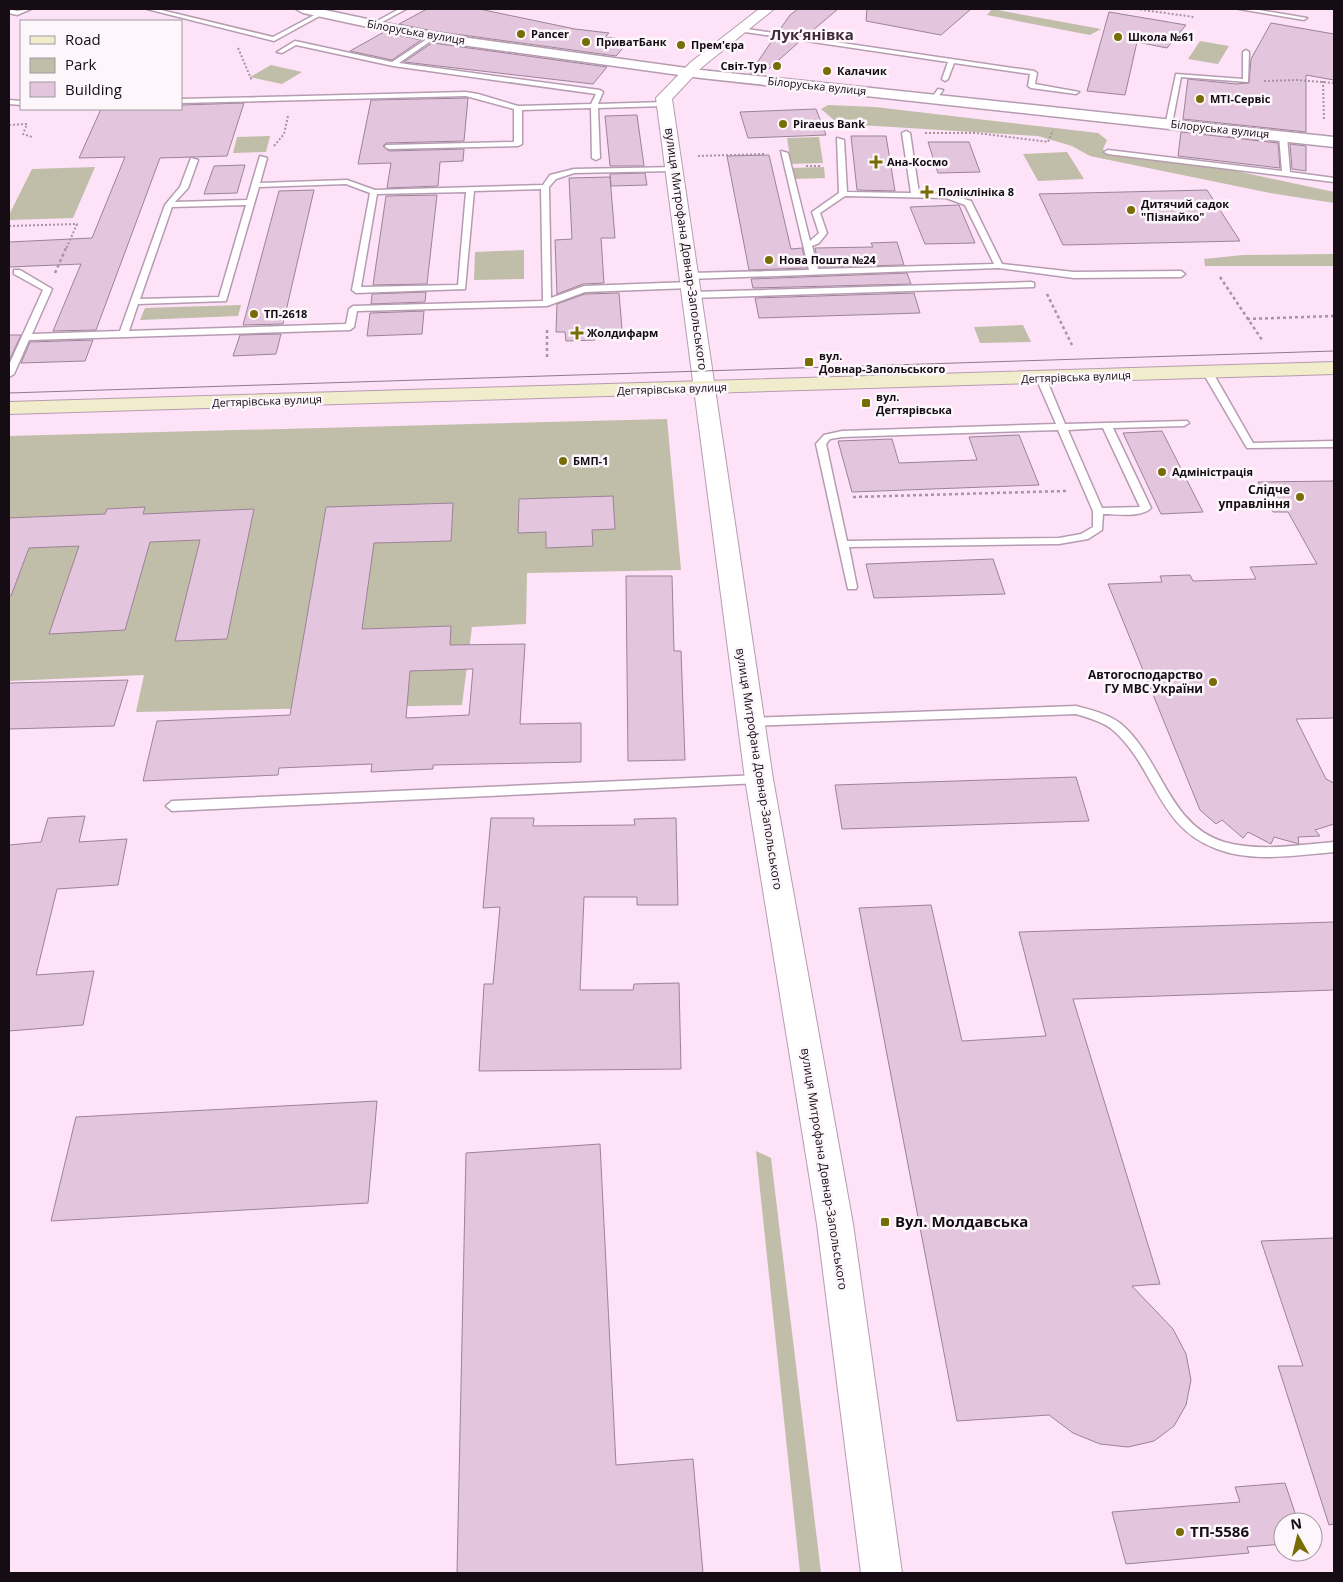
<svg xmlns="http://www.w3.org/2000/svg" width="1343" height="1582" font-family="'Open Sans',sans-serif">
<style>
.green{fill:#c0bda8}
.building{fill:#e3c6dd;stroke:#9c8397;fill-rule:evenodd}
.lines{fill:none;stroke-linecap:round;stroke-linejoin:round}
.service-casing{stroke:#b69cb1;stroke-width:3}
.minor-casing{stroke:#b69cb1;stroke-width:3}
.tertiary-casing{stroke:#b69cb1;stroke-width:2}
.secondary-casing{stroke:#b69cb1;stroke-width:2}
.path-far1{stroke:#a893a3;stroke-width:2;stroke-dasharray:2 2;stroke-linecap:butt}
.path{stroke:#a893a3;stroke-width:2.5;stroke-dasharray:3 3;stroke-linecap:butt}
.service{fill:#fff;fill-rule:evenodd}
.minor{fill:#fff;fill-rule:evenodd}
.tertiary{fill:#fff;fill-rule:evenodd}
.secondary{fill:#f1eccb;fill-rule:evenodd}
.tram{stroke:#8e7b8a;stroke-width:1}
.poi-dot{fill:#786c05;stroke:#fdf7fc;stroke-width:2}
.labels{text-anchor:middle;stroke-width:5;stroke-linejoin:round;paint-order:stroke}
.far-street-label{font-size:11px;fill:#160d14;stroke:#fdf7fc}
.far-poi-label{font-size:11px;font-weight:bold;fill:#160d14;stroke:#fdf7fc;text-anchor:start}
.street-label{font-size:12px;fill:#160d14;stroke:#fdf7fc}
.poi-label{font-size:12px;font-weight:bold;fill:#160d14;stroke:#fdf7fc;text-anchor:end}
.far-district-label{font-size:15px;font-weight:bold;fill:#3d293a;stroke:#fdf7fc}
.near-poi-label{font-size:15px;font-weight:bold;fill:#160d14;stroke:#fdf7fc;text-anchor:start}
</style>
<rect width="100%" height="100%" fill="#fee2f8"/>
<path class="green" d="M 992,9 L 1101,29 L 1090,35 L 987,15 Z
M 1200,41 L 1229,46 L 1218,64 L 1188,59 Z
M 271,65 L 302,72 L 282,84 L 250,77 Z
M 828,105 L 875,107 L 1098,133 L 1107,140 L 1103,149 L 1105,153 L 1236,171 L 1334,192 L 1334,203 L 1270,193 L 1090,156 L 1072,146 L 1038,136 L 860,125 L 834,120 L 821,109 Z
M 270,136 L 266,152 L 233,153 L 237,137 Z
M 819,137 L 823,163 L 791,164 L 787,138 Z
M 1067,152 L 1084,179 L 1038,181 L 1023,154 Z
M 95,167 L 73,218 L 9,220 L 9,215 L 32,169 Z
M 824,167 L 825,178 L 794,179 L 790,168 Z
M 524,250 L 524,279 L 474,280 L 475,252 Z
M 1334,254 L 1334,266 L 1205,266 L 1204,259 L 1243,255 Z
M 241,305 L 238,316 L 140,320 L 145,308 Z
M 1023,325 L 1031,342 L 980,343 L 974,327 Z
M 667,419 L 681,570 L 527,573 L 526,624 L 472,627 L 462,705 L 136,712 L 144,675 L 9,681 L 9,436 Z
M 756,1151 L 771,1158 L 821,1573 L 800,1573 Z"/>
<path class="building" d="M 427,9 L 479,9 L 575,29 L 609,33 L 605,37 L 630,40 L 616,56 L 433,31 L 399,24 Z
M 798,9 L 838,9 L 806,36 L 778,32 L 790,15 Z
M 867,9 L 971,9 L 941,35 L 866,21 Z
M 1109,12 L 1186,25 L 1167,48 L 1137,42 L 1125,95 L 1087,91 Z
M 1271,23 L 1334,34 L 1334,80 L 1306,75 L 1306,132 L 1183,119 L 1188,79 L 1236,84 L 1249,83 L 1251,59 Z
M 384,32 L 421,40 L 392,60 L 350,51 Z
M 774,38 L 799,42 L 762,75 L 750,73 Z
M 432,43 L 433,43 L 607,67 L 593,84 L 404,62 Z
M 468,98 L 464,141 L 386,143 L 383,146 L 389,151 L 464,149 L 463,161 L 440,162 L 438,186 L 387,188 L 391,163 L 358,164 L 371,100 Z
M 244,103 L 227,156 L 160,158 L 96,330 L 53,331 L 81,264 L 9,267 L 9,242 L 92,238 L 125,157 L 79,158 L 101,109 L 181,109 L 181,105 Z
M 816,109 L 826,135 L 748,138 L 740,112 Z
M 637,115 L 644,166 L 610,166 L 605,116 Z
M 1181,132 L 1278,143 L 1280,168 L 1178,156 Z
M 851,136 L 886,136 L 895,191 L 857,190 Z
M 928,142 L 969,142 L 980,172 L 938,173 Z
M 1290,144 L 1306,146 L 1306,171 L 1292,169 Z
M 769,155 L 791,249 L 802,248 L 807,268 L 749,270 L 727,156 Z
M 245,165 L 237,193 L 204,194 L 214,166 Z
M 645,173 L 647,185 L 611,186 L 610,174 Z
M 610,177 L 615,238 L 601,238 L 604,283 L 583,284 L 557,294 L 555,240 L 572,239 L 569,178 Z
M 314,190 L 283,324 L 243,325 L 279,191 Z
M 1207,190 L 1240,241 L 1063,245 L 1039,194 Z
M 437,195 L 427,284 L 373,285 L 386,196 Z
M 959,205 L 975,243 L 925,244 L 910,207 Z
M 897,242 L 904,265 L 819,267 L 815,248 L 873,247 L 871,243 Z
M 907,273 L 911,284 L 753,288 L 751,279 Z
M 426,292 L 425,302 L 371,304 L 372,294 Z
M 619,293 L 622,329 L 594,331 L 595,340 L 566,341 L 565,332 L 556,332 L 557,304 L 585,294 Z
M 914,293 L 920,313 L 759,318 L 755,298 Z
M 424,311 L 422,334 L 367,336 L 370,313 Z
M 281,334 L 276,354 L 233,356 L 240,335 Z
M 9,335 L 21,335 L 9,361 Z
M 93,340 L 85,361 L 21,363 L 30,342 Z
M 1162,431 L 1203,512 L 1161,514 L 1123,433 Z
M 1019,435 L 1039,485 L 852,492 L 838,441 L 892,439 L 899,463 L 977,460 L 969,437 Z
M 1334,481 L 1334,718 L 1296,719 L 1326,779 L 1334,783 L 1334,824 L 1315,830 L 1320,836 L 1298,837 L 1299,844 L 1274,837 L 1271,844 L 1248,832 L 1243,838 L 1222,820 L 1216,824 L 1200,810 L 1108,584 L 1162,582 L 1160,576 L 1190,575 L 1193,581 L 1256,579 L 1250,567 L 1317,564 L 1288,512 L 1273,512 L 1258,482 Z
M 613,496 L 615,529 L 592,530 L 593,546 L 546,548 L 546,532 L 518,533 L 519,499 Z
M 453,503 L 451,541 L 374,543 L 362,629 L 451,626 L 450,645 L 525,644 L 520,724 L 581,723 L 581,762 L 433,765 L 433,769 L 371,772 L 372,764 L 279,768 L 278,775 L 143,781 L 157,721 L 290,715 L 326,507 ZM 473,669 L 469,715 L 406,718 L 410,671 Z
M 145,507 L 143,514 L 254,509 L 227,639 L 175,641 L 200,540 L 150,542 L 125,630 L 49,634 L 79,546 L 29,548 L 11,596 L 9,596 L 9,518 L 105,514 L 107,509 Z
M 993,559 L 1005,594 L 874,598 L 866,564 Z
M 626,576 L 672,576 L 674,651 L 681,651 L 685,760 L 628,761 Z
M 128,680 L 114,726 L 9,729 L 9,683 Z
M 1076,777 L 1089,821 L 842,829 L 835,785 Z
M 85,816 L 79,842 L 127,839 L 118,885 L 57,889 L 36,975 L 94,971 L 83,1025 L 9,1031 L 9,845 L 41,842 L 48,818 Z
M 491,818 L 534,818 L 533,826 L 635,825 L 634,819 L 676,818 L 678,905 L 637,905 L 637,897 L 584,897 L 580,990 L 633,990 L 634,984 L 679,983 L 681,1069 L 479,1071 L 484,984 L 493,984 L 500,907 L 483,908 Z
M 931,905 L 962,1041 L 1046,1036 L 1019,932 L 1334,922 L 1334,990 L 1073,999 L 1160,1284 L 1132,1286 L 1173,1329 L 1186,1354 L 1191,1380 L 1186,1405 L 1174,1426 L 1154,1441 L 1128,1447 L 1100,1444 L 1073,1433 L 1049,1415 L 957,1421 L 859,908 Z
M 377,1101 L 368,1203 L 51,1221 L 76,1117 Z
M 600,1144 L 616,1465 L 693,1459 L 703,1573 L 457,1573 L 466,1153 Z
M 1334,1238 L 1334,1524 L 1329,1525 L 1278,1366 L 1303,1366 L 1261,1241 Z
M 1285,1483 L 1298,1522 L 1283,1522 L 1283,1544 L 1247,1547 L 1249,1553 L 1126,1564 L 1112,1512 L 1240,1502 L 1235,1487 Z"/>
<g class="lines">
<g class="service-casing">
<path id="service" d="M 9,9 L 17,11 L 31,9 L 17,15 L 9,13 Z
M 147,9 L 157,9 L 273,37 L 320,12 L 325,13 L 274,41 Z
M 399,9 L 406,9 L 375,26 L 370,25 Z
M 1239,9 L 1253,9 L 1307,18 L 1304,20 Z
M 740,28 L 1034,71 L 1037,73 L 1035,84 L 1079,92 L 1076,94 L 1031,88 L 1028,86 L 1030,74 L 954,63 L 948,79 L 945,81 L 942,79 L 948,62 L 738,31 Z
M 433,35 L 435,36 L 435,38 L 399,63 L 600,90 L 603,92 L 598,104 L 665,102 L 669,104 L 665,106 L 598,108 L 600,158 L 596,160 L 592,158 L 591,108 L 522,110 L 522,144 L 518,146 L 389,149 L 385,147 L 386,145 L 514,142 L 514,109 L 466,96 L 181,103 L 181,99 L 466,92 L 478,94 L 518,106 L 591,104 L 596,94 L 393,66 L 296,45 L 282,53 L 277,52 L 295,41 L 392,62 Z
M 1246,50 L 1249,52 L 1248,82 L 1181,77 L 1172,124 L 1165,126 L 1176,74 L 1243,79 L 1243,52 Z
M 938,89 L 943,90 L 936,100 L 932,100 L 931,99 Z
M 9,100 L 21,101 L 21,105 L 9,104 Z
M 906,131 L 910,133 L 919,193 L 947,194 L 971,201 L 1002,264 L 1074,272 L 1181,271 L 1185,274 L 1181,277 L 1074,278 L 999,268 L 689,279 L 685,276 L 689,273 L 809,270 L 781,151 L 788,153 L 810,241 L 819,233 L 812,212 L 839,193 L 837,138 L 844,140 L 847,192 L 911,193 L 902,133 ZM 845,196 L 946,198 L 965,205 L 994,264 L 818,269 L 812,246 L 819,243 L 827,233 L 820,213 Z
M 1283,134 L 1287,136 L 1290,172 L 1334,178 L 1334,182 L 1108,154 L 1104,152 L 1108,150 L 1282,171 L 1279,136 Z
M 260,156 L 267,158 L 260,183 L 347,180 L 375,190 L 543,185 L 550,175 L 574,169 L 677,167 L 677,171 L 674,171 L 574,173 L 556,179 L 549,187 L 551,298 L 584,286 L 690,282 L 694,285 L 690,288 L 585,292 L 547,306 L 357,311 L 354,327 L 350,330 L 29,340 L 14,374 L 9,377 L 9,365 L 43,290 L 14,274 L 14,270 L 20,270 L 52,289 L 32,334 L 120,331 L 165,205 L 180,187 L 191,158 L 198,160 L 188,188 L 175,202 L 247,200 ZM 346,184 L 370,193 L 352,290 L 356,293 L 465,289 L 474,191 L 541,189 L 543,301 L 353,306 L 349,309 L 346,324 L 129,331 L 138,304 L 226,301 L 259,187 ZM 466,192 L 458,285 L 361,287 L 377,194 ZM 246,205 L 219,297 L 140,299 L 172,207 Z
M 1031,282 L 1034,283 L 1034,287 L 692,298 L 688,295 L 692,292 Z
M 1208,370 L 1213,373 L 1253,443 L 1334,441 L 1334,447 L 1247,448 L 1203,373 Z
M 1041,375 L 1046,378 L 1065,424 L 1187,421 L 1189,423 L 1184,426 L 1113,428 L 1151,508 C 1141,518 1117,514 1103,514 L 1102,530 L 1088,539 L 1059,544 L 849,547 L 857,587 L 856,589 L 848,589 L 816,444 L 824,435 L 842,431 L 1056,424 L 1036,378 ZM 1103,428 L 1140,507 L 1102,508 L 1068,430 ZM 1058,430 L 1093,511 L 1093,527 L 1081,534 L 1059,538 L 847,541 L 826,444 L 830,439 L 842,437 Z
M 1076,706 C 1091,710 1109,714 1121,724 C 1162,759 1168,825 1224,842 C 1259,852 1299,845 1334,842 L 1334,852 C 1297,855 1253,863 1217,849 C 1158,828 1156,769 1114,731 C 1104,722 1089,718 1076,714 L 751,726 L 745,722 L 751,718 Z
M 759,775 L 765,779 L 759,783 L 172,811 L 166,806 L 172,801 Z"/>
</g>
<g class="minor-casing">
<path id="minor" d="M 296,9 L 320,9 L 433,33 L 701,70 L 1334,137 L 1334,147 L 701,78 L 433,41 L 303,13 Z"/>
</g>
<g class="tertiary-casing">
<path id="tertiary" d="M 759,9 L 774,9 L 701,68 L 672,99 L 773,779 L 853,1224 L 902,1573 L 861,1573 L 817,1224 L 745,779 L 656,98 L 691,62 Z"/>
</g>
<g class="secondary-casing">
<path id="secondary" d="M 1334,362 L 1334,374 L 9,414 L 9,402 Z"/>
</g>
<path class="path-far1" d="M 1136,9 L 1194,17
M 238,48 L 252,81
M 1264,81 L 1297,80 L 1334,83
M 1323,81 L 1324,121
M 9,125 L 27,124 L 23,134 L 32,137
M 925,133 L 976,133 L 1048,142 L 1053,130
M 274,146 L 284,134 L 288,116
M 698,156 L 766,154
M 806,166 L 822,166
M 9,226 L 77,224 L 66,249"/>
<path class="path" d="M 55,273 L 66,248
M 1220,277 L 1262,340
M 1047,294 L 1072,345
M 1247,319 L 1334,316
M 547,330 L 547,360
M 853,497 L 1066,491"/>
<use href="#service" class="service"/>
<use href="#minor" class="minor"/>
<use href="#tertiary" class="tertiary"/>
<use href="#secondary" class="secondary"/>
<path class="tram" d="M 9,393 L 1334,351"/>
</g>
<g class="poi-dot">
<circle cx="521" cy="34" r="5"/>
<circle cx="1118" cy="37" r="5"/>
<circle cx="586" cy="42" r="5"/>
<circle cx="681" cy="45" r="5"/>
<circle cx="777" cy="66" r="5"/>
<circle cx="827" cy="71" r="5"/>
<circle cx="1200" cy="99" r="5"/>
<circle cx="783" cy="124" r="5"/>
<path d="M873.5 154.5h5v5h5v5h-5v5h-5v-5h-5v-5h5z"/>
<path d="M924.5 184.5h5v5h5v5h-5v5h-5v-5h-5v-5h5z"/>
<circle cx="1131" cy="210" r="5"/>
<circle cx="769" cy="260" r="5"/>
<circle cx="254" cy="314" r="5"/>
<path d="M574.5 325.5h5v5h5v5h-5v5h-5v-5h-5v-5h5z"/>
<rect x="804" y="357" width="10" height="10" rx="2.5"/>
<rect x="861" y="398" width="10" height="10" rx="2.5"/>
<circle cx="563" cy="461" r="5"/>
<circle cx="1162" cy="472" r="5"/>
<circle cx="1300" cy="497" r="5"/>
<circle cx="1213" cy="682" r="5"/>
<rect x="880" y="1217" width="10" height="10" rx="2.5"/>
<circle cx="1180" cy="1532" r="5"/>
</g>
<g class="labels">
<g class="far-street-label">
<text transform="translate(416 32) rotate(10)" y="4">Білоруська вулиця</text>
<text transform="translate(817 86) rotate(6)" y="4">Білоруська вулиця</text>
<text transform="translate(1220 129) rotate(6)" y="4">Білоруська вулиця</text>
<text transform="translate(1076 377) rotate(-2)" y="4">Дегтярівська вулиця</text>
<text transform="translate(672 389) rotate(-2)" y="4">Дегтярівська вулиця</text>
<text transform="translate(267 401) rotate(-2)" y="4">Дегтярівська вулиця</text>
</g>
<g class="far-poi-label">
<text x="531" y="38">Pancer</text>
<text x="1128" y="41">Школа №61</text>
<text x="596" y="46">ПриватБанк</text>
<text x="691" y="49">Прем'єра</text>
<text x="767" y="70" text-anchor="end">Світ-Тур</text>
<text x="837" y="75">Калачик</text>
<text x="1210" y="103">МТІ-Сервіс</text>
<text x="793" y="128">Piraeus Bank</text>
<text x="887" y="166">Ана-Космо</text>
<text x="938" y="196">Поліклініка 8</text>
<text x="1141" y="208">Дитячий садок<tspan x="1141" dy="13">"Пізнайко"</tspan></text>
<text x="779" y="264">Нова Пошта №24</text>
<text x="264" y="318">ТП-2618</text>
<text x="587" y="337">Жолдифарм</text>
<text x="819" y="360">вул.<tspan x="819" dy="13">Довнар-Запольського</tspan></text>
<text x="876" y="401">вул.<tspan x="876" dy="13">Дегтярівська</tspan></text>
<text x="573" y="465">БМП-1</text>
<text x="1172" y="476">Адміністрація</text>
</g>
<g class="street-label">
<text transform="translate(686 249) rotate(82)" y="4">вулиця Митрофана Довнар-Запольського</text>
<text transform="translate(759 769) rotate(81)" y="4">вулиця Митрофана Довнар-Запольського</text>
<text transform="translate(824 1169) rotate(81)" y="4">вулиця Митрофана Довнар-Запольського</text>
</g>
<g class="poi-label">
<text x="1290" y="494">Слідче<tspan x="1290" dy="14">управління</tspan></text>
<text x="1203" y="679">Автогосподарство<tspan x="1203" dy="14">ГУ МВС України</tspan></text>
</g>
<g class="far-district-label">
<text x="812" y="40">Лукʼянівка</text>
</g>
<g class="near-poi-label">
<text x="895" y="1227">Вул. Молдавська</text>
<text x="1190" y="1537">ТП-5586</text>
</g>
</g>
<rect width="1343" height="1582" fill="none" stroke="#160d14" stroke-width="20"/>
<rect x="20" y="20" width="162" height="90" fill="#fdf7fc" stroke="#a1999f"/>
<rect x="30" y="36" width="25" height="8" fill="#f1eccb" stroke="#a1999f"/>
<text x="65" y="45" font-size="15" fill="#160d14">Road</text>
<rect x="30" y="58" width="25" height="15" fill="#c0bda8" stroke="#a1999f"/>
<text x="65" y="70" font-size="15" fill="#160d14">Park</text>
<rect x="30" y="82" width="25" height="15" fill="#e3c6dd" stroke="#a1999f"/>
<text x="65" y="95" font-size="15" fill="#160d14">Building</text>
<g transform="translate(1298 1537) rotate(352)"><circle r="24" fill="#fdf7fc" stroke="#a1999f"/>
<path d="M0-4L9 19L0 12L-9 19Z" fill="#786c05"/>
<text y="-8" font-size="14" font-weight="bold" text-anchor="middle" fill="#160d14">N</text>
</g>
</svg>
